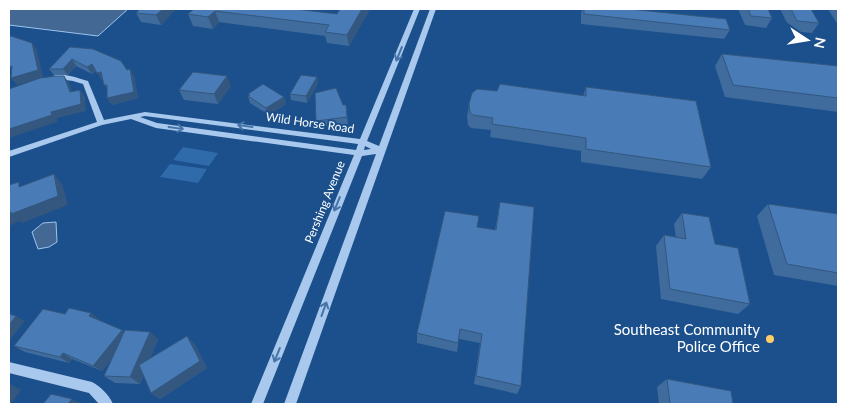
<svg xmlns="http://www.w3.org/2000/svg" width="847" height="413" font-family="Lato,sans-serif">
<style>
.green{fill:#2f6aaa}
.water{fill:#436894;stroke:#9cc4ef}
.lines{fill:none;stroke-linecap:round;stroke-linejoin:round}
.minor{fill:#a8c9ed;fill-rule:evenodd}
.wall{fill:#3f6b9d}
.shaded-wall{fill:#33577f}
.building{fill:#497cb6;stroke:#33577f}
.oneway{stroke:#4674a9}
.poi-dot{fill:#fdce66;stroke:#1c508c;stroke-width:2}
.labels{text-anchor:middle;stroke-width:4;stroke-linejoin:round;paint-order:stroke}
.street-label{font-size:12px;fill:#fff;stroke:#1c508c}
.near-poi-label{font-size:15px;fill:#fff;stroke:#1c508c;text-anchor:end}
</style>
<rect width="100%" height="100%" fill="#1c508c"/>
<path class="green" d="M 183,147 L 218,153 L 209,166 L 173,160 Z
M 170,164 L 207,169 L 198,183 L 160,177 Z"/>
<path class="water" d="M 9,9 L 128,9 L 98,36 L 9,25 Z
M 56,222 L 57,242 L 49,247 L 38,249 L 32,232 L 43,223 Z"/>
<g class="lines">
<path class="minor" d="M 414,9 L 420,9 L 367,141 L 379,146 L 430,9 L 436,9 L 296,404 L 284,404 L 376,154 L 362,156 L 263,404 L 251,404 L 354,155 L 156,128 L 131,119 L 102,125 L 9,157 L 9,151 L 97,122 L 83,84 L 73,81 L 52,78 L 51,77 C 60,71 78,78 88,81 L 104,120 L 145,112 L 360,139 ZM 145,116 L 358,144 L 356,150 L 157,123 L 140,117 ZM 365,146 L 371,149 L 364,150 Z
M 9,362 L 92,382 C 100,386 110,396 113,404 L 99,404 L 89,393 L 9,373 Z"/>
</g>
<path class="wall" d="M 140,9 L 176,9 L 161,25 L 141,22 L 136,13 Z
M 194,9 L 337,14 L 370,9 L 349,46 L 327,43 L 325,36 L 219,22 L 213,29 L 193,26 L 188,14 Z
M 582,9 L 629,9 L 730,30 L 724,39 L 581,24 L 581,14 Z
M 738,9 L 768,9 L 772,18 L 766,28 L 745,25 Z
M 780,9 L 811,9 L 819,23 L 812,33 L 791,31 Z
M 828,9 L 838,9 L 838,25 Z
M 70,47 L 127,70 L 134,76 L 138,98 L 112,105 L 107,98 L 107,89 L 103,80 L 102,80 L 96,71 L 92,74 L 76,66 L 68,75 L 54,75 L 49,69 Z
M 722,54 L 838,66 L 838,112 L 725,97 L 715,66 Z
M 317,77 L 318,83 L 307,103 L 291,100 L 290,94 Z
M 231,86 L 218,104 L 184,100 L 179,90 Z
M 586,87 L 711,167 L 702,179 L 581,162 L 581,151 L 490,137 L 491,130 L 471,128 L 468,125 L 467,117 L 469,104 L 497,91 L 583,96 Z
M 248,94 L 284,97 L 286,104 L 269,115 L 250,103 L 248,96 L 249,95 Z
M 343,105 L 346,105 L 348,124 L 317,127 L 316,121 Z
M 500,202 L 521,386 L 517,394 L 474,384 L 480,343 L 459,339 L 457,352 L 417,343 L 417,333 L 477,227 L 495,230 Z
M 768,204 L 838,214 L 838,286 L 774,275 L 757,216 Z
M 682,213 L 715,244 L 750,304 L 738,314 L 661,299 L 656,246 L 664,235 L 676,238 L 674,224 Z
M 65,314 L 99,319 L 99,320 L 122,330 L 125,332 L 158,339 L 150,358 L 194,343 L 207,368 L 160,399 L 151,393 L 144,375 L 140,384 L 115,383 L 104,376 L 113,357 L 102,371 L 72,359 L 69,363 L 25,352 L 14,346 Z
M 667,379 L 733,404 L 659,404 L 657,387 Z"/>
<path class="shaded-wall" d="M 163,9 L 176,9 L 161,25 L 156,15 Z
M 362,9 L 370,9 L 349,46 L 347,35 Z
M 215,11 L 219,22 L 213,29 L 208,17 Z
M 32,43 L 37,50 L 43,77 L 17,85 L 11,78 Z
M 72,59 L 76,66 L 68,75 L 63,69 Z
M 92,64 L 97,70 L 92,74 L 87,67 Z
M 130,69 L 134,76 L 138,98 L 112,105 L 107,98 Z
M 101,72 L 105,79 L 102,80 L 97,73 Z
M 64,76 L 69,83 L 75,99 L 70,92 Z
M 227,76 L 231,86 L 218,104 L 214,94 Z
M 317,77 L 318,83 L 307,103 L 306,96 Z
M 80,90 L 85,97 L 86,111 L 57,118 L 57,122 L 9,138 L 9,129 L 51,112 Z
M 284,97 L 286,104 L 269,115 L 266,108 Z
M 54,174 L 62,184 L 68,205 L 22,223 L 19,221 L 9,226 L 9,212 Z
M 91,313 L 99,319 L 97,322 L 89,316 Z
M 16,316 L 25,321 L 9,341 L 9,325 Z
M 122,330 L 130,336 L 102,371 L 93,366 Z
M 150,332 L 158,339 L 140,384 L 130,377 Z
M 187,336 L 194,343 L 207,368 L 160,399 L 151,393 Z
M 63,353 L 72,359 L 69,363 L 60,357 Z
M 10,384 L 21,390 L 11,404 L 9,404 L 9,386 Z
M 72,399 L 80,403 L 79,404 L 68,404 Z"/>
<path class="building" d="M 140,9 L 163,9 L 156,15 L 136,13 Z
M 194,9 L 295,9 L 337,14 L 340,9 L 362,9 L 347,35 L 325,32 L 329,25 L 215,11 L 208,17 L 188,14 Z
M 584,9 L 629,9 L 726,19 L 730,30 L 584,14 Z
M 748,9 L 768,9 L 772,18 L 751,16 Z
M 791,9 L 811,9 L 819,23 L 797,21 Z
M 11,36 L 32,43 L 38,70 L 11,78 L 12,66 L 9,67 L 9,37 Z
M 70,47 L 93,49 L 121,61 L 127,70 L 130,69 L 134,92 L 107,98 L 107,85 L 104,85 L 101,72 L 97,73 L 92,64 L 87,67 L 72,59 L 63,69 L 49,69 Z
M 722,54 L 838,66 L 838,98 L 733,85 Z
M 193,72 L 227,76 L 214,94 L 179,90 Z
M 301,75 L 317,77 L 306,96 L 290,94 Z
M 57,76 L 64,76 L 70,92 L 80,90 L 81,104 L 51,112 L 52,115 L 9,129 L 9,89 L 40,78 Z
M 263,84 L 284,97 L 266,108 L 248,96 L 250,95 L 248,94 Z
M 500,84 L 586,96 L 586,87 L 696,101 L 711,167 L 586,149 L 586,138 L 492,124 L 493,118 L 473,115 L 470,112 L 469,104 L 472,93 L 477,89 L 497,91 Z
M 336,88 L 343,105 L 346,105 L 347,117 L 316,121 L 315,93 Z
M 54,174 L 58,196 L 11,214 L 11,212 L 9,212 L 9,185 L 19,182 L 19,187 Z
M 500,202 L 534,207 L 521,386 L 476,376 L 482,334 L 460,329 L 458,343 L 417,333 L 445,211 L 479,216 L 477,227 L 496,230 Z
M 768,204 L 838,214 L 838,273 L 787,264 Z
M 682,213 L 709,217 L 715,244 L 738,248 L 750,304 L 670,289 L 664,235 L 686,239 Z
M 69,308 L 91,313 L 89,316 L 122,330 L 93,366 L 63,353 L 60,357 L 14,346 L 43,309 L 65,314 Z
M 9,314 L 16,316 L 9,325 Z
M 125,330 L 150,332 L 130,377 L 104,376 Z
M 187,336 L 200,361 L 151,393 L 139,365 Z
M 667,379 L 731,391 L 733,404 L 670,404 Z
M 51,394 L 72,399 L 68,404 L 43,404 Z"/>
<defs><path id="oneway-shaft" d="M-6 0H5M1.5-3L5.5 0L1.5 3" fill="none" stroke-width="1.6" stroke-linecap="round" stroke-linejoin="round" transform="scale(1.25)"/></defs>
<g class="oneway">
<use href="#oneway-shaft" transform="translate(399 54) rotate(112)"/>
<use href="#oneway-shaft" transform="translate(245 126) rotate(-172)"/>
<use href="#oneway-shaft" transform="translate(176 128) rotate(8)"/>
<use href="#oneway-shaft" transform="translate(337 204) rotate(112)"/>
<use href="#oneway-shaft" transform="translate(324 309) rotate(-70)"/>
<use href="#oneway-shaft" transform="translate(277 355) rotate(112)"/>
</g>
<circle class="poi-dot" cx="770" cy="339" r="5"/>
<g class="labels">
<g class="street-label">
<text transform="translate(310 123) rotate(8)" y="4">Wild Horse Road</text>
<text transform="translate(325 202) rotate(-68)" y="4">Pershing Avenue</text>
</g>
<g class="near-poi-label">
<text x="760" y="335">Southeast Community<tspan x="760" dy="17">Police Office</tspan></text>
</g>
</g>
<rect width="847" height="413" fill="none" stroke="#ffffff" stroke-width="20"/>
<g transform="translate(807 40) rotate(102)" stroke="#1c508c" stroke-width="4" paint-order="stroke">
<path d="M0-4L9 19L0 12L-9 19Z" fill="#ffffff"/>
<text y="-8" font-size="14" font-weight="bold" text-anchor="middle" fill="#ffffff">N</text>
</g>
</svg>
